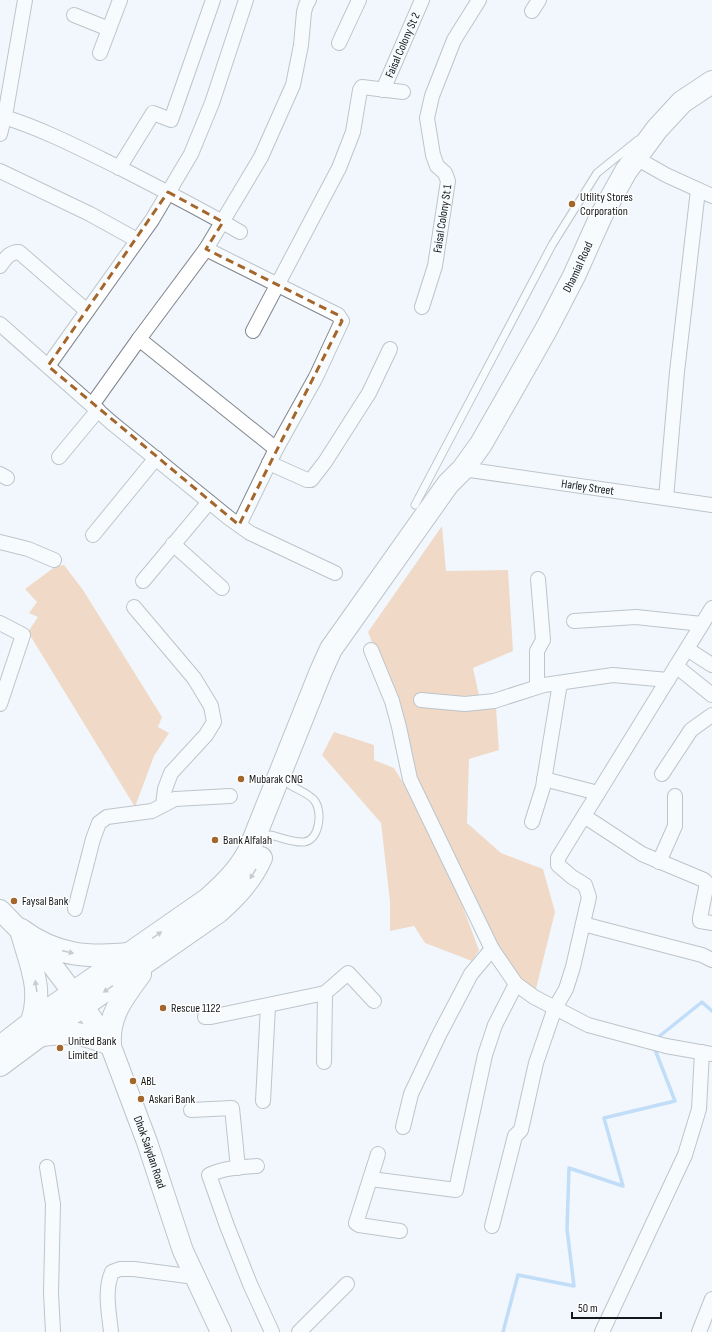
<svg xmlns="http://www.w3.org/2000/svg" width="712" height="1332" font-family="'Sofia Sans Condensed',sans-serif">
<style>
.green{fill:#efb686}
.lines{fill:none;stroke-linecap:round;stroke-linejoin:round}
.stream{stroke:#89bcf2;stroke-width:3.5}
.lane-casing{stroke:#7f868d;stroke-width:9}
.street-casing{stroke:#7f868d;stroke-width:16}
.secondary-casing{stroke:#7f868d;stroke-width:22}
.primary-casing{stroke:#7f868d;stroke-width:24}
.lane{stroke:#fff;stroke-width:7}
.street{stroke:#fff;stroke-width:14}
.secondary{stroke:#fff;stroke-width:20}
.primary{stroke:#fff;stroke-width:22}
.oneway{fill:#969798}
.marked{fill:none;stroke:#a4662b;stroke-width:3;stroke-dasharray:8 5;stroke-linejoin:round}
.poi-dot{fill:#a4662b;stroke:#fff;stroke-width:1.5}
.labels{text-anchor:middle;stroke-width:3;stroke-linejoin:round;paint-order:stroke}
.street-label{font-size:12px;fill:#15181a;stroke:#fff}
.poi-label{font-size:12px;fill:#15181a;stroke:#fff;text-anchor:start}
</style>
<rect width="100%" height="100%" fill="#f1f7fd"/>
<path class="green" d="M 442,526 L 446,571 L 508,570 L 513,651 L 473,668 L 480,700 L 496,707 L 499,750 L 469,759 L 467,823 L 501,853 L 543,869 L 555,912 L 534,997 L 499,956 L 417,783 L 388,683 L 368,632 Z
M 64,565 L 83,590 L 162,717 L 158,727 L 169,733 L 154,756 L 135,807 L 28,632 L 38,617 L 29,613 L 37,602 L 25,589 L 56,566 Z
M 334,732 L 374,745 L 374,760 L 394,768 L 402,781 L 445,860 L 479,950 L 472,961 L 425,943 L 414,926 L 390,931 L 390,902 L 381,823 L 322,755 Z"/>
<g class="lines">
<path class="stream" d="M 656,1039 L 702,1002 L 712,1011
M 503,1332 L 518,1275 L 574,1286 L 567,1229 L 569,1168 L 623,1186 L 604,1118 L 675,1101 L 654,1047"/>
<g class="lane-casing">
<path id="lane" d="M 415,505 L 552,245 L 597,173 L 638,140
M 270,835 C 280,837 293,843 304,842 C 320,840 323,810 314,800 C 308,793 298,790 290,785"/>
</g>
<g class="street-casing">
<g id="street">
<path d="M 532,11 L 539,0"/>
<path d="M 74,15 L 109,29"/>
<path d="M 339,43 L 359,0"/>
<path d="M 100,53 L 120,0"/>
<path id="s1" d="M 383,90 L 422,0"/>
<path d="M 4,117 C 46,130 85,151 124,170 C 163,190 202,210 240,232"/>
<path d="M 0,134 L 6,110 L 25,0"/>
<path d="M 636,158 L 666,175 L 712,196"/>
<path d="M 119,168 L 153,113 L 171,120 L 213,0"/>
<path d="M 0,171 L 90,214 L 137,240"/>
<path d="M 206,249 L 338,315 L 342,321 L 316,377 L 276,449"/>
<path d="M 0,266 C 5,259 9,252 19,252 L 87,311"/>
<path id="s2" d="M 422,307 L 435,266 L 448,181 L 445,173 L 437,166 L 433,155 L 427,118 L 432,96 L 454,40 L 479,0"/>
<path d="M 0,324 L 112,423 L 229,518 L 250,533 L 335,573"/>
<path d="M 253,331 L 339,168 L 353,132 L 360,90 L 362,87 L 403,92"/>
<path d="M 139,339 L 206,249 L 261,157 L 293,85 L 301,45 L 304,12 L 306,5 L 309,0"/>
<path d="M 48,366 L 152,220 L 191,154 L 212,103 L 246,0"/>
<path d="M 92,405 L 139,339 L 276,449 L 239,525"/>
<path d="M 59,457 L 98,410"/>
<path d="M 269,463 L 307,480 L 311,480 L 325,462 L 369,393 L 390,349"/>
<path id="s3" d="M 463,469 L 712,505"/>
<path d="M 0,474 L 7,478"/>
<path d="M 666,498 L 677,372 L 698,190"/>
<path d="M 93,535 L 156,458"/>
<path d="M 0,542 L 28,549 L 54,560"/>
<path d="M 173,544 L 222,588"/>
<path d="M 538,579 L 543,640 L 537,651 L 537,681 L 539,686"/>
<path d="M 143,581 L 209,502"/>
<path d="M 134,607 L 194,678 L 211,706 L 214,722 L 206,735 L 171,773 L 165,789 L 163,805"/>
<path d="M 574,621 L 636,617 L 702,624"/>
<path d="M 0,623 L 23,635 L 0,704"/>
<path d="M 687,649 L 712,665"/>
<path d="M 371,650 L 392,701 L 399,727 L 410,779 L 492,949 L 516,984 L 534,997 L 588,1025 L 666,1046 L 712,1054"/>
<path d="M 676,666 L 712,695"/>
<path d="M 421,700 L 465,704 L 494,701 L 544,685 L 613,675 L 668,680"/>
<path d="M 662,774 L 691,730 L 712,715"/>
<path d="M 544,779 L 598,793"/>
<path d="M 584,816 L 642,854 L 704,880 L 707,883 L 700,918 L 700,921 L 712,923"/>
<path d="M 532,822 L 543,787 L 560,683"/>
<path d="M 659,862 L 675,826 L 675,796"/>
<path d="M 75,909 L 93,839 L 99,823 L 107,817 L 152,811 L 175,799 L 230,796"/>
<path d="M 583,924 L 702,955 L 712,960"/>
<path d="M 205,1017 L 211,1017 L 325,993 L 348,973 L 374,1001"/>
<path d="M 324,1062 L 325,993"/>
<path d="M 263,1101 L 268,1006"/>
<path d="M 191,1110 L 232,1108 L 238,1168"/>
<path d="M 403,1127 L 411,1094 L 439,1035 L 471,974 L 492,949"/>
<path d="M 378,1154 L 356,1223 L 359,1225 L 400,1231"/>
<path d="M 257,1166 C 242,1167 223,1168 209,1175 L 227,1226 L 250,1284 L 272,1332"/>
<path d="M 47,1167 L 53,1204 L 51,1293 L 53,1332"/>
<path d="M 371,1179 L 456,1190 L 485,1055 L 495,1025 L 516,984"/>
<path d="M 492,1226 L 515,1136 L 521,1130 L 536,1063 L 555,1008 L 566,989 L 573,967 L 589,897 L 585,885 L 572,877 L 558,865 L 558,858 L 712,608"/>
<path d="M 111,1332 C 109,1312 104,1291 112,1272 L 120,1269 L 134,1269 L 195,1277"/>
<path d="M 299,1332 L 347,1284"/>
<path d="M 602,1332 L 685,1155 L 699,1109 L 702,1052"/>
<path d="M 699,1332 L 712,1299"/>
</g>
</g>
<g class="secondary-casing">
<g id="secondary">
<path id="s4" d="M 0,910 L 46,957 L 83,1006 L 110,1044 L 147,1142 L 183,1251 L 221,1332"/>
</g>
</g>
<g class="primary-casing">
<g id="primary">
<path d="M 21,930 C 56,956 88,958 130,954"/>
<path d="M 21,930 C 30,964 44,989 31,1024"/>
<path d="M 42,1035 C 71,1031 83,1033 110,1044 C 108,1015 124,996 140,974"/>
<path id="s5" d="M 0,1047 L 47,1011 L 208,899 C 225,884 239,870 249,851 L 321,671 L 331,649 L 448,484 L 463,469 L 481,444 L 517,381 L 547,328 L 574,276 L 601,216 L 626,171 L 657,129 L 682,102 L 712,82"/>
<path d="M 0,1065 L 39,1036 L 100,994 L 218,912 C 236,896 251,880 261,858"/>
</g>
</g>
<use href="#lane" class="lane"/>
<use href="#street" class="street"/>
<use href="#secondary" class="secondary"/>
<use href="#primary" class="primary"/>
</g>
<defs><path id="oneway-solid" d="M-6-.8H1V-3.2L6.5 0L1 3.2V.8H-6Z"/></defs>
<g class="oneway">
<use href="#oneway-solid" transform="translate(253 874) rotate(121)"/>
<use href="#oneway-solid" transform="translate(157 935) rotate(-35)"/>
<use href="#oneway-solid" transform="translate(68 952) rotate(13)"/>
<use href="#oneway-solid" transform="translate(36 986) rotate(-99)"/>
<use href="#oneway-solid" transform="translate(108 989) rotate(145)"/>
</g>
<path d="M0 0H712V1332H0ZM 168,192 L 223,222 L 206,249 L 338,315 L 342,321 L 239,525 L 48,366 Z" fill="#f1f7fd" fill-opacity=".55" fill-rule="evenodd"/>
<path class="marked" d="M 168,192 L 223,222 L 206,249 L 338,315 L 342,321 L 239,525 L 48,366 Z"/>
<g class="poi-dot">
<circle cx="572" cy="204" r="4"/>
<circle cx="241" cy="779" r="4"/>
<circle cx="215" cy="840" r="4"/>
<circle cx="14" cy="901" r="4"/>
<circle cx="163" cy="1008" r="4"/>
<circle cx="60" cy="1048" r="4"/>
<circle cx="133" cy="1081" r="4"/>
<circle cx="141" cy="1099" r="4"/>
</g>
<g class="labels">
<g class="street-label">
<text dy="4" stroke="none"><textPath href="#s1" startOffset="49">Faisal Colony St 2</textPath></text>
<text dy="4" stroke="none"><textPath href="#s2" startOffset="91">Faisal Colony St 1</textPath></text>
<text dy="4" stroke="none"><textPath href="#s5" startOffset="993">Dhamial Road</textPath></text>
<text dy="4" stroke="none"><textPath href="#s3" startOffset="126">Harley Street</textPath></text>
<text dy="4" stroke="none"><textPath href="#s4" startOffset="289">Dhok Saiydan Road</textPath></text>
</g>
<g class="poi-label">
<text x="580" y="201">Utility Stores<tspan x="580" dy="14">Corporation</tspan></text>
<text x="249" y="783">Mubarak CNG</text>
<text x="223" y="844">Bank Alfalah</text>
<text x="22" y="905">Faysal Bank</text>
<text x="171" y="1012">Rescue 1122</text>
<text x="68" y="1045">United Bank<tspan x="68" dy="14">Limited</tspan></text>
<text x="141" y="1085">ABL</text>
<text x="149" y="1103">Askari Bank</text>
</g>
</g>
<path d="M572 1312v6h89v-6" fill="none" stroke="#15181a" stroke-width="2"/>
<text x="578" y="1312" font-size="12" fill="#15181a" stroke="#ffffff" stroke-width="3" paint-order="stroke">50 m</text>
</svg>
